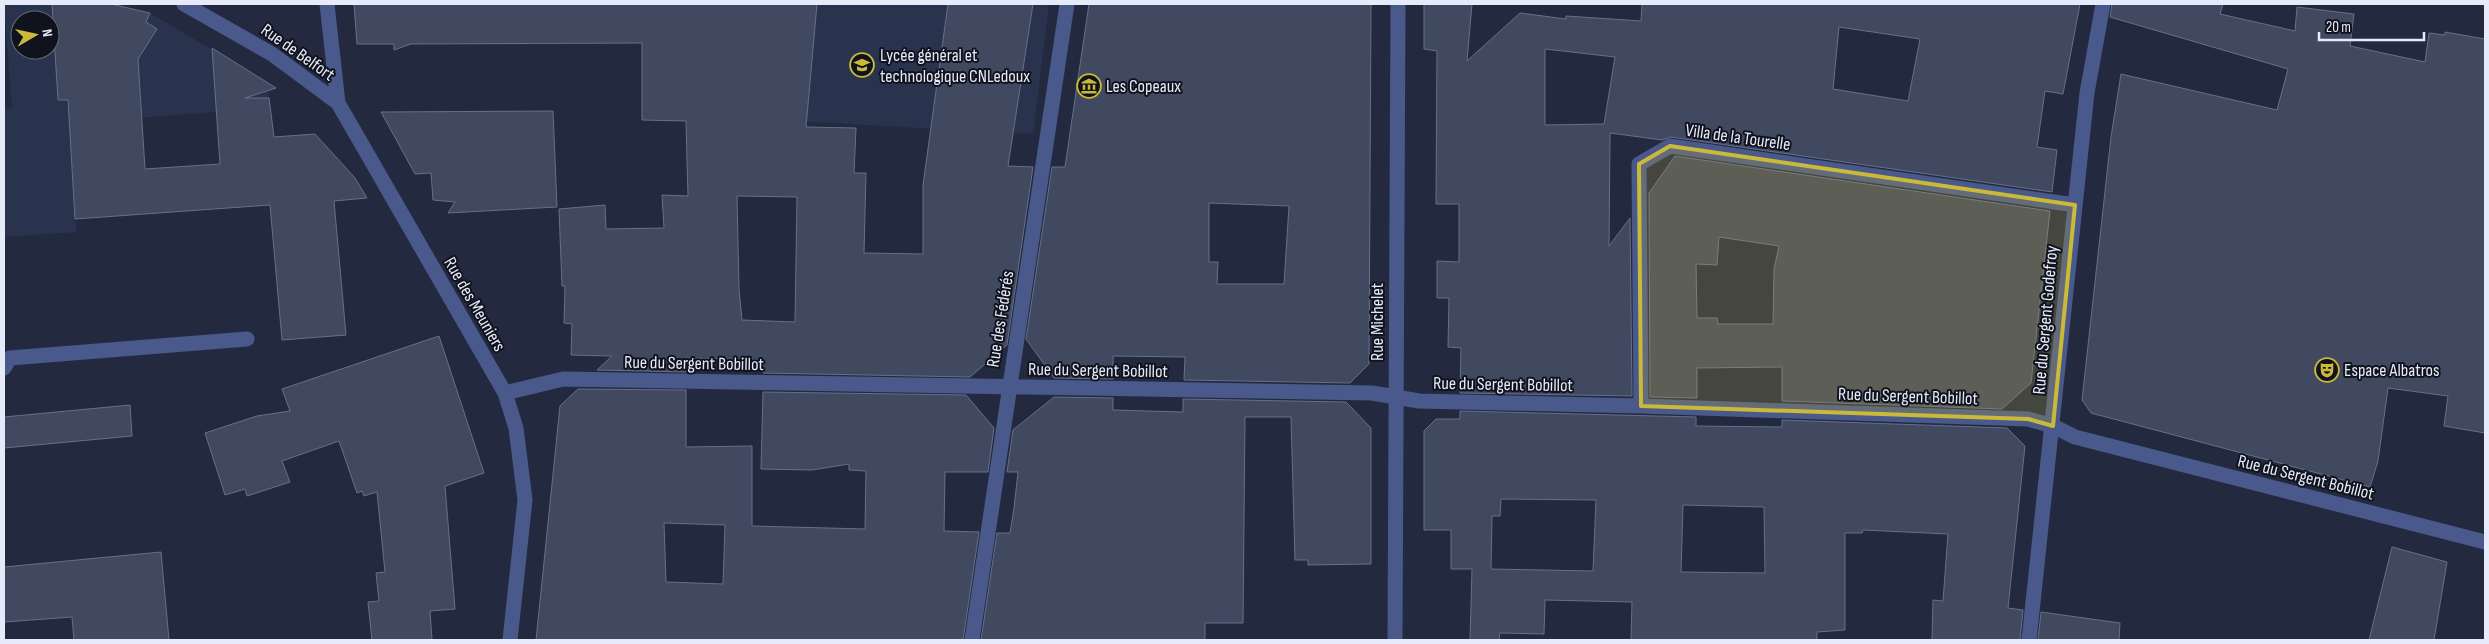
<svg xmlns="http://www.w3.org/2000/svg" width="2489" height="644" font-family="'Sofia Sans Condensed',sans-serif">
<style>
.built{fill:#2a334e;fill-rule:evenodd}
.building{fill:#414960;stroke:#677089;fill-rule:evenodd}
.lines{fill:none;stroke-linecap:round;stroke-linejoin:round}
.minor{stroke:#4a598b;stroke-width:15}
.marked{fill:#cbba39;fill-opacity:0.2;stroke:#cbba39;stroke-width:4;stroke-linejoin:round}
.labels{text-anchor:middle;stroke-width:4;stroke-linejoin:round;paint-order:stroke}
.street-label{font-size:18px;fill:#e5ebf9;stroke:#10131d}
.poi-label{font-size:18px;fill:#e5ebf9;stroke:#10131d;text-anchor:start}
</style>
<rect width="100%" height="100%" fill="#232a40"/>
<path class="built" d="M 4,4 L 111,4 L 150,13 L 267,82 L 270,108 L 69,123 L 76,232 L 4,237 L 4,108 L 12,107 ZM 20,20 L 50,20 L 50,50 L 20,50 Z
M 686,4 L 1049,4 L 1033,134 L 682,115 Z"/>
<path class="building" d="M 52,4 L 111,4 L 150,13 L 146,22 L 157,29 L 138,59 L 145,169 L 220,164 L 212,48 L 276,88 L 245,98 L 269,98 L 274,137 L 315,134 L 355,178 L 367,198 L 334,201 L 346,335 L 282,340 L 270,205 L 75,219 L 68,100 L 58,100 Z
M 354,4 L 817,4 L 806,127 L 856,128 L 854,173 L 866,173 L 864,253 L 923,254 L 923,185 L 948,4 L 1033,4 L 1008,166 L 1033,167 L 1007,345 L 970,377 L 763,373 L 763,360 L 686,358 L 686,372 L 597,370 L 612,356 L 571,355 L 572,324 L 564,323 L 565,286 L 562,286 L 559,209 L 605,205 L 606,229 L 664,228 L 662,195 L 688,196 L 686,121 L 642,120 L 642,43 L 411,44 L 394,50 L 394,44 L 357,44 ZM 737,196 L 797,197 L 795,322 L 742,320 L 739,289 Z
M 1089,4 L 1371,4 L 1369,364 L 1350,383 L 1184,380 L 1185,357 L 1113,356 L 1113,379 L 1054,378 L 1026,339 L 1052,167 L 1065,167 ZM 1209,203 L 1289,206 L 1284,284 L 1217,284 L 1218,262 L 1209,262 Z
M 1424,4 L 1472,4 L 1467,61 L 1520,13 L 1566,19 L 1566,16 L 1641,21 L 1642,4 L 2080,4 L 2063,94 L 2045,91 L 2037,147 L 2057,150 L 2052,192 L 1671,137 L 1662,140 L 1610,133 L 1609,246 L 1630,218 L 1632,396 L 1460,393 L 1461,348 L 1448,347 L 1449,298 L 1437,298 L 1437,261 L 1459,262 L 1459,204 L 1436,204 L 1437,51 L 1424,49 ZM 1839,27 L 1920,39 L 1908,101 L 1833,89 ZM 1545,49 L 1615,57 L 1604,124 L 1545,125 Z
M 2112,4 L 2223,4 L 2220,14 L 2295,31 L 2297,7 L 2354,14 L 2350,46 L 2425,62 L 2429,33 L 2445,35 L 2445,32 L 2485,39 L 2485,433 L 2444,426 L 2448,396 L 2388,388 L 2378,461 L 2370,487 L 2091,413 L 2082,400 L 2111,137 L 2121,74 L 2277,110 L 2288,69 L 2110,17 Z
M 553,111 L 557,207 L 448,213 L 455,202 L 433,200 L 431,173 L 415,174 L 381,112 Z
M 1675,156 L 2050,211 L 2031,383 L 2002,409 L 1782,401 L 1782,367 L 1697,368 L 1697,398 L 1650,397 L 1649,193 ZM 1719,237 L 1779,246 L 1774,269 L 1773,324 L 1718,324 L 1717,318 L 1697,318 L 1696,264 L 1717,265 Z
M 439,336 L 484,473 L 445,486 L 455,609 L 430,611 L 432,640 L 372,640 L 368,602 L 379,601 L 376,573 L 385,572 L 377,492 L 364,496 L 362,491 L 357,493 L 339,441 L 282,461 L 290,482 L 247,496 L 245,489 L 225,495 L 205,433 L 257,416 L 290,411 L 282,389 Z
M 578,389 L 686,390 L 686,447 L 752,446 L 752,526 L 865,529 L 866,471 L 849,470 L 849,464 L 812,470 L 761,469 L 763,392 L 966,395 L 994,428 L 988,472 L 945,472 L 944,531 L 979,532 L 963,640 L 536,640 L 560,406 ZM 664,523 L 725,525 L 723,584 L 666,582 Z
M 1054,397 L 1113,398 L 1113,410 L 1183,412 L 1183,399 L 1346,402 L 1371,428 L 1371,564 L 1308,565 L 1308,560 L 1295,560 L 1291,417 L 1245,417 L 1243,623 L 1205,623 L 1205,640 L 981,640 L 997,533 L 1010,533 L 1014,508 L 1018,472 L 1007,472 L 1013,430 Z
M 130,405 L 132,436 L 4,448 L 4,417 Z
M 1460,411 L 1696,417 L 1696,426 L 1782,427 L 1782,420 L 2007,428 L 2025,446 L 2008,608 L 2023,610 L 2020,640 L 1932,640 L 1933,600 L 1943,601 L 1948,534 L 1863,530 L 1862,533 L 1845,533 L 1845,630 L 1817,632 L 1817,640 L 1631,640 L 1632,602 L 1545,600 L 1544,634 L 1500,633 L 1499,640 L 1470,640 L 1472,569 L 1451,569 L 1451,530 L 1424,530 L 1424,431 L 1436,419 L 1460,419 ZM 1501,499 L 1596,500 L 1593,571 L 1491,569 L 1492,516 L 1500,516 ZM 1683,505 L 1764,507 L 1765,573 L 1681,572 Z
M 2392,547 L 2447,562 L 2434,640 L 2369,640 Z
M 161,552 L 169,640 L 74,640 L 72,617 L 4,622 L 4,567 Z
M 2041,612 L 2120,623 L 2119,640 L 2038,640 Z"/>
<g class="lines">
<path class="minor" d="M 184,4 L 272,54 L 338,103
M 327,4 L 338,103 L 505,393 L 516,428 L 525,500 L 510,640
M 4,368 L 10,358 L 247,339
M 505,393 L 563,379 L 1372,393 L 1419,401 L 1641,406 L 2028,419 L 2053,426 L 2075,437 L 2485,542
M 1641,406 L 1639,164 L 1670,146 L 2075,205
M 972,640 L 1067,4
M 1395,640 L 1398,4
M 2029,640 L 2087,93 L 2103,4"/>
</g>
<path class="marked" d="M 1670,146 L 2075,205 L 2053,426 L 2028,419 L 1641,406 L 1639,164 Z"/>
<defs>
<g id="school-ring" transform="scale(1.25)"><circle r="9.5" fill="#10131d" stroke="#cbba39" stroke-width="1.5"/><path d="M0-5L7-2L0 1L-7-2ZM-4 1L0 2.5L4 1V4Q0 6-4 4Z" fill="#cbba39"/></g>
<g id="museum-ring" transform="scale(1.25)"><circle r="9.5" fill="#10131d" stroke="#cbba39" stroke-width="1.5"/><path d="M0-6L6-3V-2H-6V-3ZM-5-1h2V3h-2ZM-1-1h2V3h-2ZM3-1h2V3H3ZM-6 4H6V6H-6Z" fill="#cbba39"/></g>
<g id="theatre-ring" transform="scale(1.25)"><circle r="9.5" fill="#10131d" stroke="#cbba39" stroke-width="1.5"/><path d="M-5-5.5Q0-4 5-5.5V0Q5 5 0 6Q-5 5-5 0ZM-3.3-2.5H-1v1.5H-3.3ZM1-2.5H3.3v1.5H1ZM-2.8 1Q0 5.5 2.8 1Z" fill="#cbba39"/></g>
</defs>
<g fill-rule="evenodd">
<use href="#school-ring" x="862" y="65"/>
<use href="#museum-ring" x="1089" y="86"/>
<use href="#theatre-ring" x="2327" y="370"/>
</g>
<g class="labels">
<g class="street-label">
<text transform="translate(298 52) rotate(35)" y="6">Rue de Belfort</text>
<text transform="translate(1738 137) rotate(8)" y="6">Villa de la Tourelle</text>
<text transform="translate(475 304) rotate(60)" y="6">Rue des Meuniers</text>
<text transform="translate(1000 319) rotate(-81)" y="6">Rue des Fédérés</text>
<text transform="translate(2045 320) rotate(-85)" y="6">Rue du Sergent Godefroy</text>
<text transform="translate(1377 322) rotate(-90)" y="6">Rue Michelet</text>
<text transform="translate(694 363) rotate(1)" y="6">Rue du Sergent Bobillot</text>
<text transform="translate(1098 370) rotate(1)" y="6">Rue du Sergent Bobillot</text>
<text transform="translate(1503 384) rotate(1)" y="6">Rue du Sergent Bobillot</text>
<text transform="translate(1908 396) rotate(2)" y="6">Rue du Sergent Bobillot</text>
<text transform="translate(2306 477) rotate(14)" y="6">Rue du Sergent Bobillot</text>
</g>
<g class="poi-label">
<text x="880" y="61">Lycée général et<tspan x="880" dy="21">technologique CNLedoux</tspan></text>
<text x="1106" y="92">Les Copeaux</text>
<text x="2344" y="376">Espace Albatros</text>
</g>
</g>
<rect width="2489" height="644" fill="none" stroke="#e5ebf9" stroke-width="10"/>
<g transform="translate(35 35) rotate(81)"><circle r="24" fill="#10131d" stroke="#656975"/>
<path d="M0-4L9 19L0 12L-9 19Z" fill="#cbba39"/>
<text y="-8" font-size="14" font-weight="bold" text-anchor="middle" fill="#e5ebf9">N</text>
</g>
<path d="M2319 32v8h105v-8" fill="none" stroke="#e5ebf9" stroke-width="2.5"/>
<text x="2326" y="32" font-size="15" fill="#e5ebf9" stroke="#10131d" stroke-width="4" paint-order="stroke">20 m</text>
</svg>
